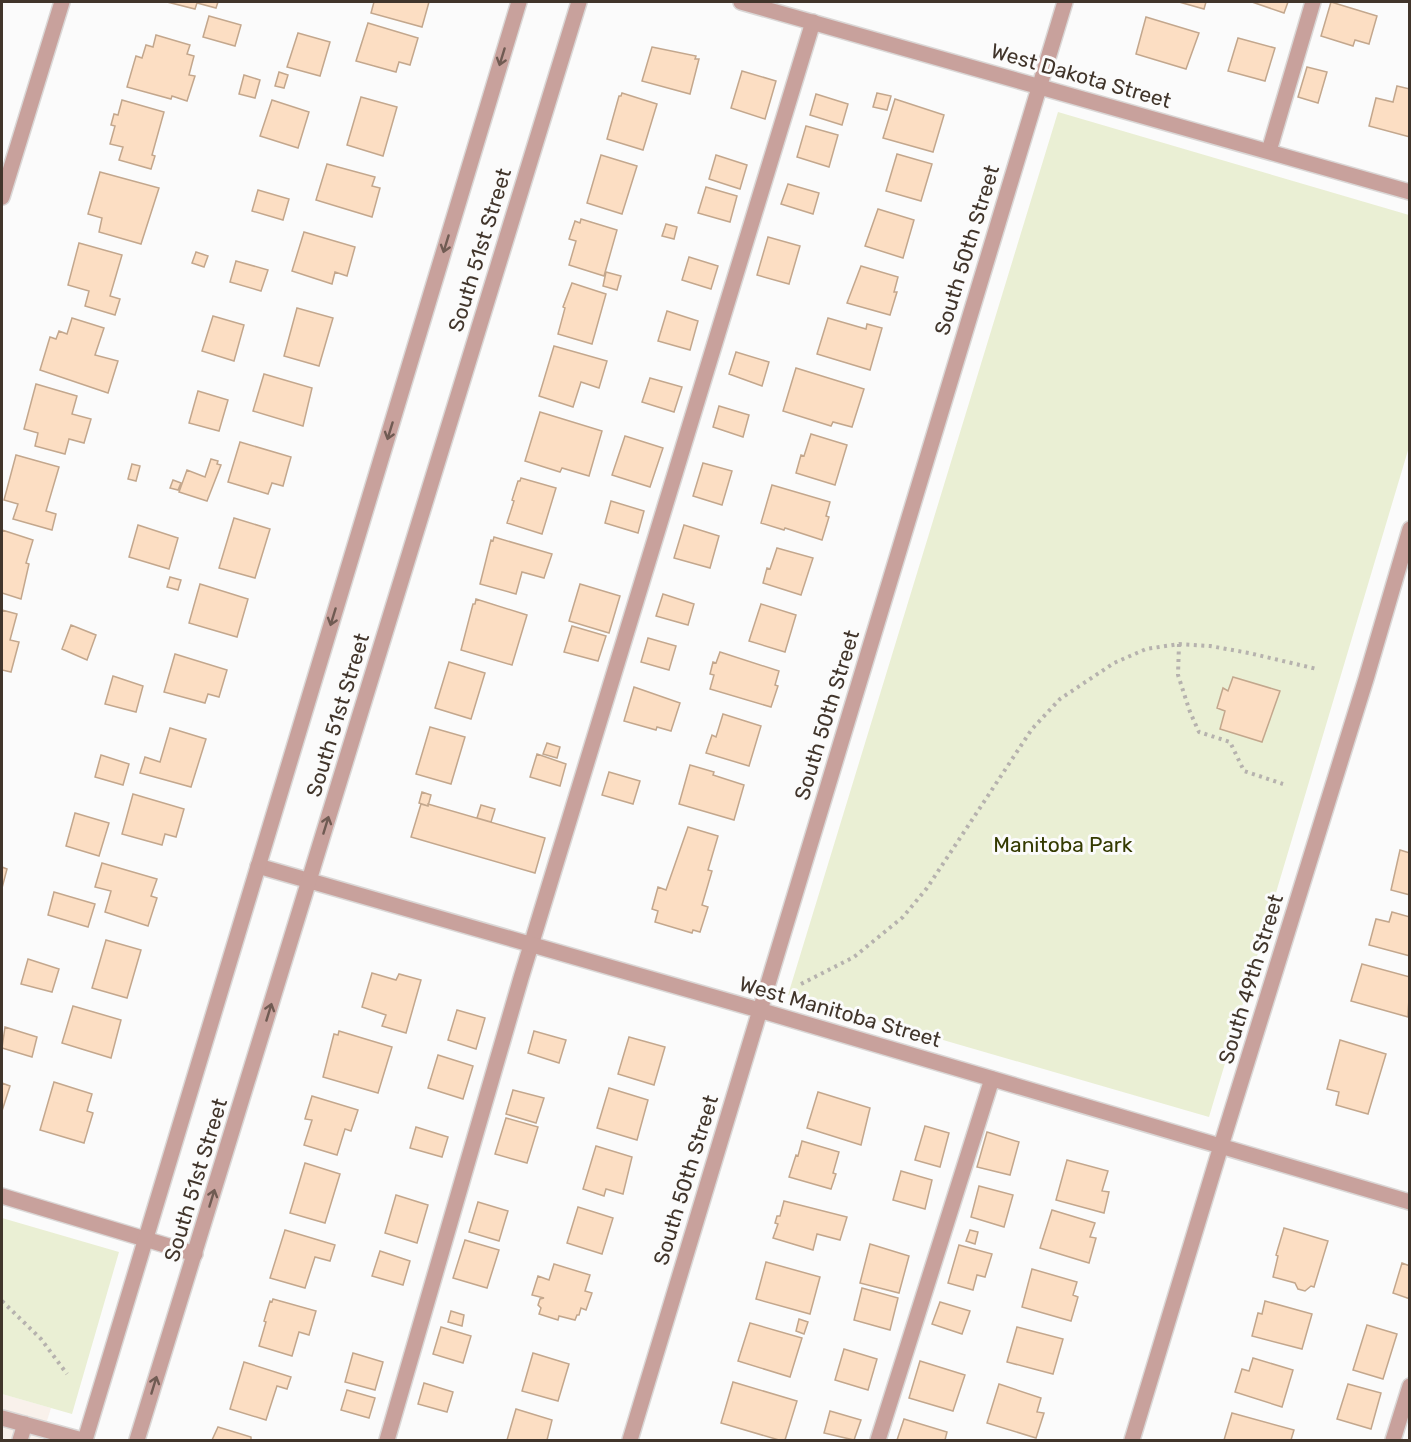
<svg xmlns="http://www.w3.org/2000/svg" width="1411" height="1442" font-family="Rubik,sans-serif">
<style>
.built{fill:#f9f1eb}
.green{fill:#eaefd4}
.building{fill:#fcdec3;stroke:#c3a78d;stroke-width:1.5}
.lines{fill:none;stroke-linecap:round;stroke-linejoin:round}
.service-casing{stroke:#dad7d6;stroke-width:18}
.minor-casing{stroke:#dad7d6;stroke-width:18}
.tertiary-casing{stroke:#dad7d6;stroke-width:18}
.path{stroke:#b6b2ae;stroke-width:4;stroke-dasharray:3 4.5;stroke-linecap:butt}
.service{stroke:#c8a19c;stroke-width:15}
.minor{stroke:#c8a19c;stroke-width:15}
.tertiary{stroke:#c8a19c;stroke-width:15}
.oneway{stroke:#705b53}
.labels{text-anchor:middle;stroke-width:6;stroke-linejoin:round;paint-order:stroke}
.street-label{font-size:21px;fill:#41352b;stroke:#fbfbfb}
.park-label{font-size:21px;fill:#343a01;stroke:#fbfbfb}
</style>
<rect width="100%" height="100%" fill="#fbfbfb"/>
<path class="built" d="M 2,1394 L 51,1408 L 41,1440 L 2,1440 Z"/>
<path class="green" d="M 1058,112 L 1409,215 L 1409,447 L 1209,1117 L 788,995 Z
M 2,1218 L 119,1252 L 72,1414 L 2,1394 Z"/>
<path class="building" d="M 167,2 L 218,2 L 216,8 L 197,3 L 195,9 Z
M 371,2 L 429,2 L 422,27 L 371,13 L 374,2 Z
M 1179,2 L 1206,2 L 1204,9 Z
M 1252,2 L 1288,2 L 1284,13 Z
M 1331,2 L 1377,16 L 1369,44 L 1355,40 L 1353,46 L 1321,36 Z
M 209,16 L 241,25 L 235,46 L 203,37 Z
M 1146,17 L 1199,33 L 1186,69 L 1136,54 Z
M 368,23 L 418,38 L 410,65 L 399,62 L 396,72 L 356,61 Z
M 298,33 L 330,42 L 320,76 L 287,67 Z
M 156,35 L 190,45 L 187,54 L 194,56 L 189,75 L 195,76 L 187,101 L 172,96 L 171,99 L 127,87 L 136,56 L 142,58 L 146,45 L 153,47 Z
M 1238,38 L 1275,48 L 1265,81 L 1228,71 Z
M 652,47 L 696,56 L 695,59 L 699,59 L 690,94 L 642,81 Z
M 1307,67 L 1327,72 L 1318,103 L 1298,97 Z
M 742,71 L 776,81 L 765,119 L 731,108 Z
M 279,72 L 288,75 L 284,88 L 275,86 Z
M 244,75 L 260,80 L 255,98 L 239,94 Z
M 1397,86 L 1410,89 L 1410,137 L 1369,126 L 1376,98 L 1393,102 Z
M 622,93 L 657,104 L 643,150 L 607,139 L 619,96 L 621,96 Z
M 877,93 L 891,96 L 887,110 L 873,107 Z
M 816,94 L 848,104 L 842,125 L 810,115 Z
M 361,97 L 397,107 L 383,156 L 347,145 Z
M 895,99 L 944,115 L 933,152 L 883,138 Z
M 122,100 L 164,112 L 152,155 L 155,156 L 151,169 L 119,160 L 123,147 L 110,144 L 115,126 L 111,125 L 114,114 L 118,115 Z
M 272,100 L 309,112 L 298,148 L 260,136 Z
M 806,126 L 838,135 L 829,167 L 797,157 Z
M 897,154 L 932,164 L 921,201 L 886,191 Z
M 601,155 L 637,166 L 622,214 L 587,203 Z
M 716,155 L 747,165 L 740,189 L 709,179 Z
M 327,164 L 375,177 L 372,186 L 380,188 L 372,217 L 316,200 Z
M 100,172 L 159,188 L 141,244 L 99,232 L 102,218 L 88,214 Z
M 788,184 L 819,193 L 813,214 L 781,204 Z
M 706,187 L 737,196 L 730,222 L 698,213 Z
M 258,190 L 289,199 L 283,220 L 252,211 Z
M 878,209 L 914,220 L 903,258 L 865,246 Z
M 581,219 L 617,230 L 604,276 L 569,265 L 576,241 L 569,239 L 575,221 L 580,223 Z
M 666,224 L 677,227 L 674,239 L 662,236 Z
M 304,232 L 355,247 L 347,276 L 335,272 L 332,284 L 292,271 Z
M 768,237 L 800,246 L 789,284 L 757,275 Z
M 79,243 L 122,255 L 110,296 L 120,299 L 115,315 L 85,306 L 89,291 L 68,285 Z
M 196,252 L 208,256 L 204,267 L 192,263 Z
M 689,257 L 718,266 L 711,289 L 682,280 Z
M 236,261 L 268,270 L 261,291 L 230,282 Z
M 861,266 L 898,277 L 894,292 L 897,292 L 890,315 L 847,303 Z
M 606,272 L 621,276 L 617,290 L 603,286 Z
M 572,283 L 606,294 L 592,344 L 558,334 L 565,308 L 563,307 Z
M 297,308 L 333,318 L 319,366 L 284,356 Z
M 667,311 L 698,321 L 690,350 L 658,341 Z
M 213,316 L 244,325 L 234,361 L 202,351 Z
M 72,318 L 104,328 L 95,355 L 118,361 L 108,393 L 40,370 L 50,337 L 56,339 L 59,331 L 67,334 Z
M 828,318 L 866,329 L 867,324 L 882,328 L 870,370 L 817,354 Z
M 554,346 L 607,361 L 599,388 L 581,382 L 573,407 L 539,396 Z
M 736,352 L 769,362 L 762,386 L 729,374 Z
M 796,368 L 864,389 L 852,427 L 833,422 L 831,426 L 783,411 Z
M 264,374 L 312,388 L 303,426 L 253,411 Z
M 650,378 L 682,387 L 674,412 L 642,402 Z
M 36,384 L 77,396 L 72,414 L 91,419 L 84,443 L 69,439 L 65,454 L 35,446 L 38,433 L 24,429 Z
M 198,391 L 228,400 L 219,431 L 189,423 Z
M 719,406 L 749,415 L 743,437 L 713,427 Z
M 540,412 L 602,431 L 589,476 L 562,468 L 560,472 L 525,461 Z
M 811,434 L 847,445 L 835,485 L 796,473 L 801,455 L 804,456 Z
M 625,436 L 663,448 L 650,487 L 612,475 Z
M 240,442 L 291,457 L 283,486 L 272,483 L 268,494 L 228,482 Z
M 16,455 L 59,467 L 46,511 L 56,514 L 52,530 L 13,519 L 18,504 L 4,500 Z
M 211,459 L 218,461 L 217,464 L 221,465 L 207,501 L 179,492 L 187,470 L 205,477 Z
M 703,463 L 732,471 L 722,505 L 693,496 Z
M 132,464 L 140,466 L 136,481 L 128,479 Z
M 521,478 L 556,488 L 542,534 L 507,523 L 514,501 L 512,500 L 518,481 L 520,481 Z
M 173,480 L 181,483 L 178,490 L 170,488 Z
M 772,485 L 830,502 L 826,516 L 829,517 L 822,540 L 785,528 L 784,530 L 761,523 Z
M 611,501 L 644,511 L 638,533 L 605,523 Z
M 234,518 L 270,529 L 255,578 L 219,568 Z
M 138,525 L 178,538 L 169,569 L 129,557 Z
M 684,525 L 719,536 L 710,568 L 674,558 Z
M 2,530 L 33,540 L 26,563 L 29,564 L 21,599 L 2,593 Z
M 494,537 L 552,554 L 544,578 L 522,572 L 516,594 L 480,584 L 491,540 L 493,541 Z
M 777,548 L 813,558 L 801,595 L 763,583 L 767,568 L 770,569 Z
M 170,577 L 181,580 L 178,590 L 167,587 Z
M 200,584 L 248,599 L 237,637 L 189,623 Z
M 580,584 L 620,596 L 609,633 L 569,621 Z
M 663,594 L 694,604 L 688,625 L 656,616 Z
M 476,599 L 527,615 L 512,665 L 461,650 L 473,604 L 475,604 Z
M 761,604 L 796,615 L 785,652 L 749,641 Z
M 2,610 L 17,614 L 10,640 L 19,642 L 11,672 L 2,670 Z
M 71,625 L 96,635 L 87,660 L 62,649 Z
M 572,626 L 606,636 L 598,661 L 564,652 Z
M 648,638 L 676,646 L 669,670 L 641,662 Z
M 720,652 L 779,671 L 775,685 L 778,686 L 771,707 L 710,689 L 714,675 L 710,674 L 713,662 L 716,663 Z
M 175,654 L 227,670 L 219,697 L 208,694 L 205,703 L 164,692 Z
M 449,662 L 485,673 L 471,719 L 435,708 Z
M 113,676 L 143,686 L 136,712 L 105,704 Z
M 1233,677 L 1280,691 L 1262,742 L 1220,729 L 1225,711 L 1217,708 L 1223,688 L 1228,691 Z
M 634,687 L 680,703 L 671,731 L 657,727 L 656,730 L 624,721 Z
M 723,714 L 761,726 L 749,766 L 706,753 L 712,735 L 716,737 Z
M 430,727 L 465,737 L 451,784 L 416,774 Z
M 170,728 L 206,739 L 191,787 L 140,773 L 145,757 L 160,762 Z
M 547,743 L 560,747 L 557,758 L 543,754 Z
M 537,754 L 566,764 L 560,786 L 530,777 Z
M 101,755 L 129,764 L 123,785 L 95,777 Z
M 690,765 L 714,772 L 713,775 L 744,785 L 734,820 L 679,804 Z
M 609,772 L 640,781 L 633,804 L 602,795 Z
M 422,792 L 431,795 L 428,806 L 419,803 Z
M 133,794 L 184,809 L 176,837 L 165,834 L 162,845 L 122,834 Z
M 421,804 L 428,806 L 428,804 L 545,838 L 535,873 L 411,837 Z
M 481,805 L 495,809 L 491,822 L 477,818 Z
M 75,813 L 109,823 L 99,856 L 66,846 Z
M 688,827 L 718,836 L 708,870 L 712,871 L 702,905 L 708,907 L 700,932 L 693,930 L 692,933 L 655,922 L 658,911 L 652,909 L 658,887 L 666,890 Z
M 1400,850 L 1410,853 L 1410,895 L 1391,890 Z
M 102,863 L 157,879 L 151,896 L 157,898 L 148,926 L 105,912 L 111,891 L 95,887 Z
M 2,867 L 7,869 L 2,888 Z
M 54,892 L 95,904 L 88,927 L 48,915 Z
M 1392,912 L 1410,917 L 1410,956 L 1369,945 L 1376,919 L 1389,922 Z
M 106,940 L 141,950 L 127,998 L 92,988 Z
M 28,959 L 59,969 L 52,992 L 21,984 Z
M 1362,964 L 1410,977 L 1408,1017 L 1351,1001 Z
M 372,973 L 396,980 L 399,974 L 421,980 L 406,1033 L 382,1026 L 386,1015 L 362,1007 Z
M 73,1006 L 121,1020 L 111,1058 L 62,1043 Z
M 457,1010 L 485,1018 L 476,1049 L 448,1040 Z
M 5,1027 L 37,1037 L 32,1057 L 2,1048 Z
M 339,1031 L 392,1047 L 378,1093 L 323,1077 L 334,1034 L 338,1035 Z
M 534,1031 L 566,1040 L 559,1063 L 528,1053 Z
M 629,1037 L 665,1047 L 654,1085 L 618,1074 Z
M 1340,1040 L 1386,1054 L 1368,1114 L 1336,1105 L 1339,1092 L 1327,1089 Z
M 438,1055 L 473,1066 L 463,1099 L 428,1088 Z
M 54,1082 L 92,1094 L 87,1111 L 93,1113 L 84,1143 L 40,1130 Z
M 2,1083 L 10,1086 L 2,1111 Z
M 609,1088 L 648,1100 L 637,1140 L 597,1128 Z
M 513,1090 L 544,1098 L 536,1123 L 506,1114 Z
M 818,1092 L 870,1108 L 861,1145 L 807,1128 Z
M 312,1096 L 358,1110 L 351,1131 L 345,1129 L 337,1155 L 304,1145 L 312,1120 L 305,1119 Z
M 506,1118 L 538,1127 L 527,1163 L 495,1154 Z
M 925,1126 L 949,1133 L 940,1167 L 915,1160 Z
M 416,1127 L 448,1137 L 442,1157 L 410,1148 Z
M 987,1132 L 1019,1142 L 1010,1175 L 977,1167 Z
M 802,1141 L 839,1152 L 833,1173 L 836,1174 L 831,1189 L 789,1177 L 796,1155 L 798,1156 Z
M 596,1146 L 632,1157 L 623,1194 L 606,1189 L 604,1196 L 583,1189 Z
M 1067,1160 L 1108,1171 L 1102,1191 L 1109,1192 L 1104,1213 L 1056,1200 Z
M 305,1163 L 340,1174 L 325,1223 L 290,1213 Z
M 901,1171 L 932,1180 L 925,1209 L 893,1200 Z
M 979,1186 L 1013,1195 L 1004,1227 L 971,1217 Z
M 396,1195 L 428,1205 L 417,1243 L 385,1233 Z
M 784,1201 L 847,1217 L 840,1240 L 817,1234 L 813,1250 L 773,1238 L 778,1224 L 775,1223 L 777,1216 L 780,1216 Z
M 478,1202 L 508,1211 L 499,1241 L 469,1232 Z
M 578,1207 L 613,1218 L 602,1254 L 567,1243 Z
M 1052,1210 L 1095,1223 L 1090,1237 L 1096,1238 L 1089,1263 L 1040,1248 Z
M 1284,1228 L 1328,1241 L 1314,1287 L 1311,1286 L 1305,1291 L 1298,1289 L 1295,1283 L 1273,1277 L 1278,1256 L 1276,1255 Z
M 285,1230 L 335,1245 L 330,1261 L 315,1257 L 305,1288 L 270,1278 Z
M 970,1230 L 978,1232 L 975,1244 L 966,1241 Z
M 465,1240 L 499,1250 L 487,1288 L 453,1278 Z
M 870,1244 L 909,1256 L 899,1293 L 860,1283 Z
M 959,1245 L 992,1254 L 985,1277 L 977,1275 L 973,1290 L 948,1283 Z
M 380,1251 L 410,1261 L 403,1285 L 372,1276 Z
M 766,1262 L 820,1277 L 810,1314 L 756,1299 Z
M 1402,1263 L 1410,1266 L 1410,1299 L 1393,1293 Z
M 554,1264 L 590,1275 L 585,1291 L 592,1293 L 586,1310 L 581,1308 L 579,1315 L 577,1315 L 575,1320 L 559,1316 L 558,1320 L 539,1314 L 541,1308 L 538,1305 L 540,1299 L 544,1298 L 532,1295 L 538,1276 L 549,1280 Z
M 1032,1269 L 1077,1282 L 1073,1295 L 1078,1297 L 1071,1321 L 1022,1307 Z
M 862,1288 L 898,1298 L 890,1330 L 854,1320 Z
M 273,1299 L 316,1311 L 309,1335 L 299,1332 L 292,1356 L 259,1346 L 266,1322 L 264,1321 L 270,1301 L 272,1302 Z
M 1265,1301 L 1312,1314 L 1302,1349 L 1252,1336 L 1258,1313 L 1262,1314 Z
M 940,1302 L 970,1311 L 962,1334 L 932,1324 Z
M 451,1311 L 464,1315 L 462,1326 L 448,1322 Z
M 799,1319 L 808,1322 L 804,1334 L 796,1331 Z
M 750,1323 L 802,1338 L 790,1377 L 738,1361 Z
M 1367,1325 L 1397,1334 L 1383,1379 L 1353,1370 Z
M 441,1327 L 471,1336 L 463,1363 L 433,1354 Z
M 1017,1327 L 1063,1339 L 1053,1374 L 1007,1362 Z
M 844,1349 L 877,1359 L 868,1390 L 835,1380 Z
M 353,1353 L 383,1362 L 375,1390 L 345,1382 Z
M 533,1353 L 569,1364 L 558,1401 L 522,1391 Z
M 1253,1358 L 1293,1370 L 1282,1407 L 1235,1392 L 1242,1369 L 1249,1371 Z
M 920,1361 L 965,1375 L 953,1411 L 909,1398 Z
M 244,1362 L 291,1377 L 287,1389 L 277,1386 L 266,1420 L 230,1409 Z
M 733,1382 L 797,1401 L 785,1440 L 779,1440 L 721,1423 Z
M 424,1383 L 453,1392 L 447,1412 L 418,1404 Z
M 999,1384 L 1041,1398 L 1037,1412 L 1044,1413 L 1036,1438 L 987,1423 Z
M 1348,1384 L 1381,1393 L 1371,1429 L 1337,1419 Z
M 347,1390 L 375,1398 L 369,1418 L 341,1410 Z
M 516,1409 L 552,1420 L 547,1440 L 507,1440 Z
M 830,1411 L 861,1420 L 854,1440 L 824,1433 Z
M 1232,1413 L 1294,1430 L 1291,1440 L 1224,1440 Z
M 904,1419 L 947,1432 L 945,1440 L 897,1440 Z
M 218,1427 L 251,1437 L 251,1440 L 212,1440 Z"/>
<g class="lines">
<g class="service-casing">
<path id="service" d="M 1269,151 L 1313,2
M 2,1418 L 82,1440
M 20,1440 L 25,1424
M 387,1440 L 521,978 L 813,22
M 878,1440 L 992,1079
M 1393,1440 L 1410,1386"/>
</g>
<g class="minor-casing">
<path id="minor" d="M 741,2 L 1410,192
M 2,197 L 62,2
M 258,866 L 759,1010 L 1410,1202
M 2,1196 L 195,1254
M 630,1440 L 1065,2
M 1132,1440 L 1221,1146 L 1366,679 L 1410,529"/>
</g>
<g class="tertiary-casing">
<path id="tertiary" d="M 85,1440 L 519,2
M 137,1440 L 579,2"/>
</g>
<path class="path" d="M 1179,644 L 1178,675 L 1190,712 L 1199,732 L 1230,742 L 1244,771 L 1283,784
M 801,984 L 854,957 L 903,917 L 927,888 L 1032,729 L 1060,699 L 1114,663 L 1146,649 L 1179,644 L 1210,646 L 1249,653 L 1317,669
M 2,1301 L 41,1339 L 67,1374"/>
<use href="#service" class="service"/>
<use href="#minor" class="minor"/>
<use href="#tertiary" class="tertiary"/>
</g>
<defs><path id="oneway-shaft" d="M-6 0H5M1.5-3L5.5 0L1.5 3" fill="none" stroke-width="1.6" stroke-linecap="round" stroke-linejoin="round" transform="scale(1.5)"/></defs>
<g class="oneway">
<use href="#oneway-shaft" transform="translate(502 57) rotate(107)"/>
<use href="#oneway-shaft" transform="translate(446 244) rotate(107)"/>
<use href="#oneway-shaft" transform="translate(390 431) rotate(107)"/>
<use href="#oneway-shaft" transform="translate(333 617) rotate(107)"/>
<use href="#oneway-shaft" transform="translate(326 825) rotate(-73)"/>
<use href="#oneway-shaft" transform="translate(269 1012) rotate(-73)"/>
<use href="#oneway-shaft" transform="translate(212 1198) rotate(-73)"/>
<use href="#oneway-shaft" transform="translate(154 1385) rotate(-73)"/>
</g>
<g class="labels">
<g class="street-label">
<text transform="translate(1081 76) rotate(16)" y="7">West Dakota Street</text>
<text transform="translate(480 250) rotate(-73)" y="7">South 51st Street</text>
<text transform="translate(967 250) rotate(-73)" y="7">South 50th Street</text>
<text transform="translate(338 715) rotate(-73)" y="7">South 51st Street</text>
<text transform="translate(827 715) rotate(-73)" y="7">South 50th Street</text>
<text transform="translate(1251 979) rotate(-73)" y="7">South 49th Street</text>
<text transform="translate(840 1012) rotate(16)" y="7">West Manitoba Street</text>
<text transform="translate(196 1180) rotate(-73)" y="7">South 51st Street</text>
<text transform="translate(686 1180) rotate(-73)" y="7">South 50th Street</text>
</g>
<g class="park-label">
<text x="1063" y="852">Manitoba Park</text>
</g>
</g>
<rect width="1411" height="1442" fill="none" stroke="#41352b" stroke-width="6"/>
</svg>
